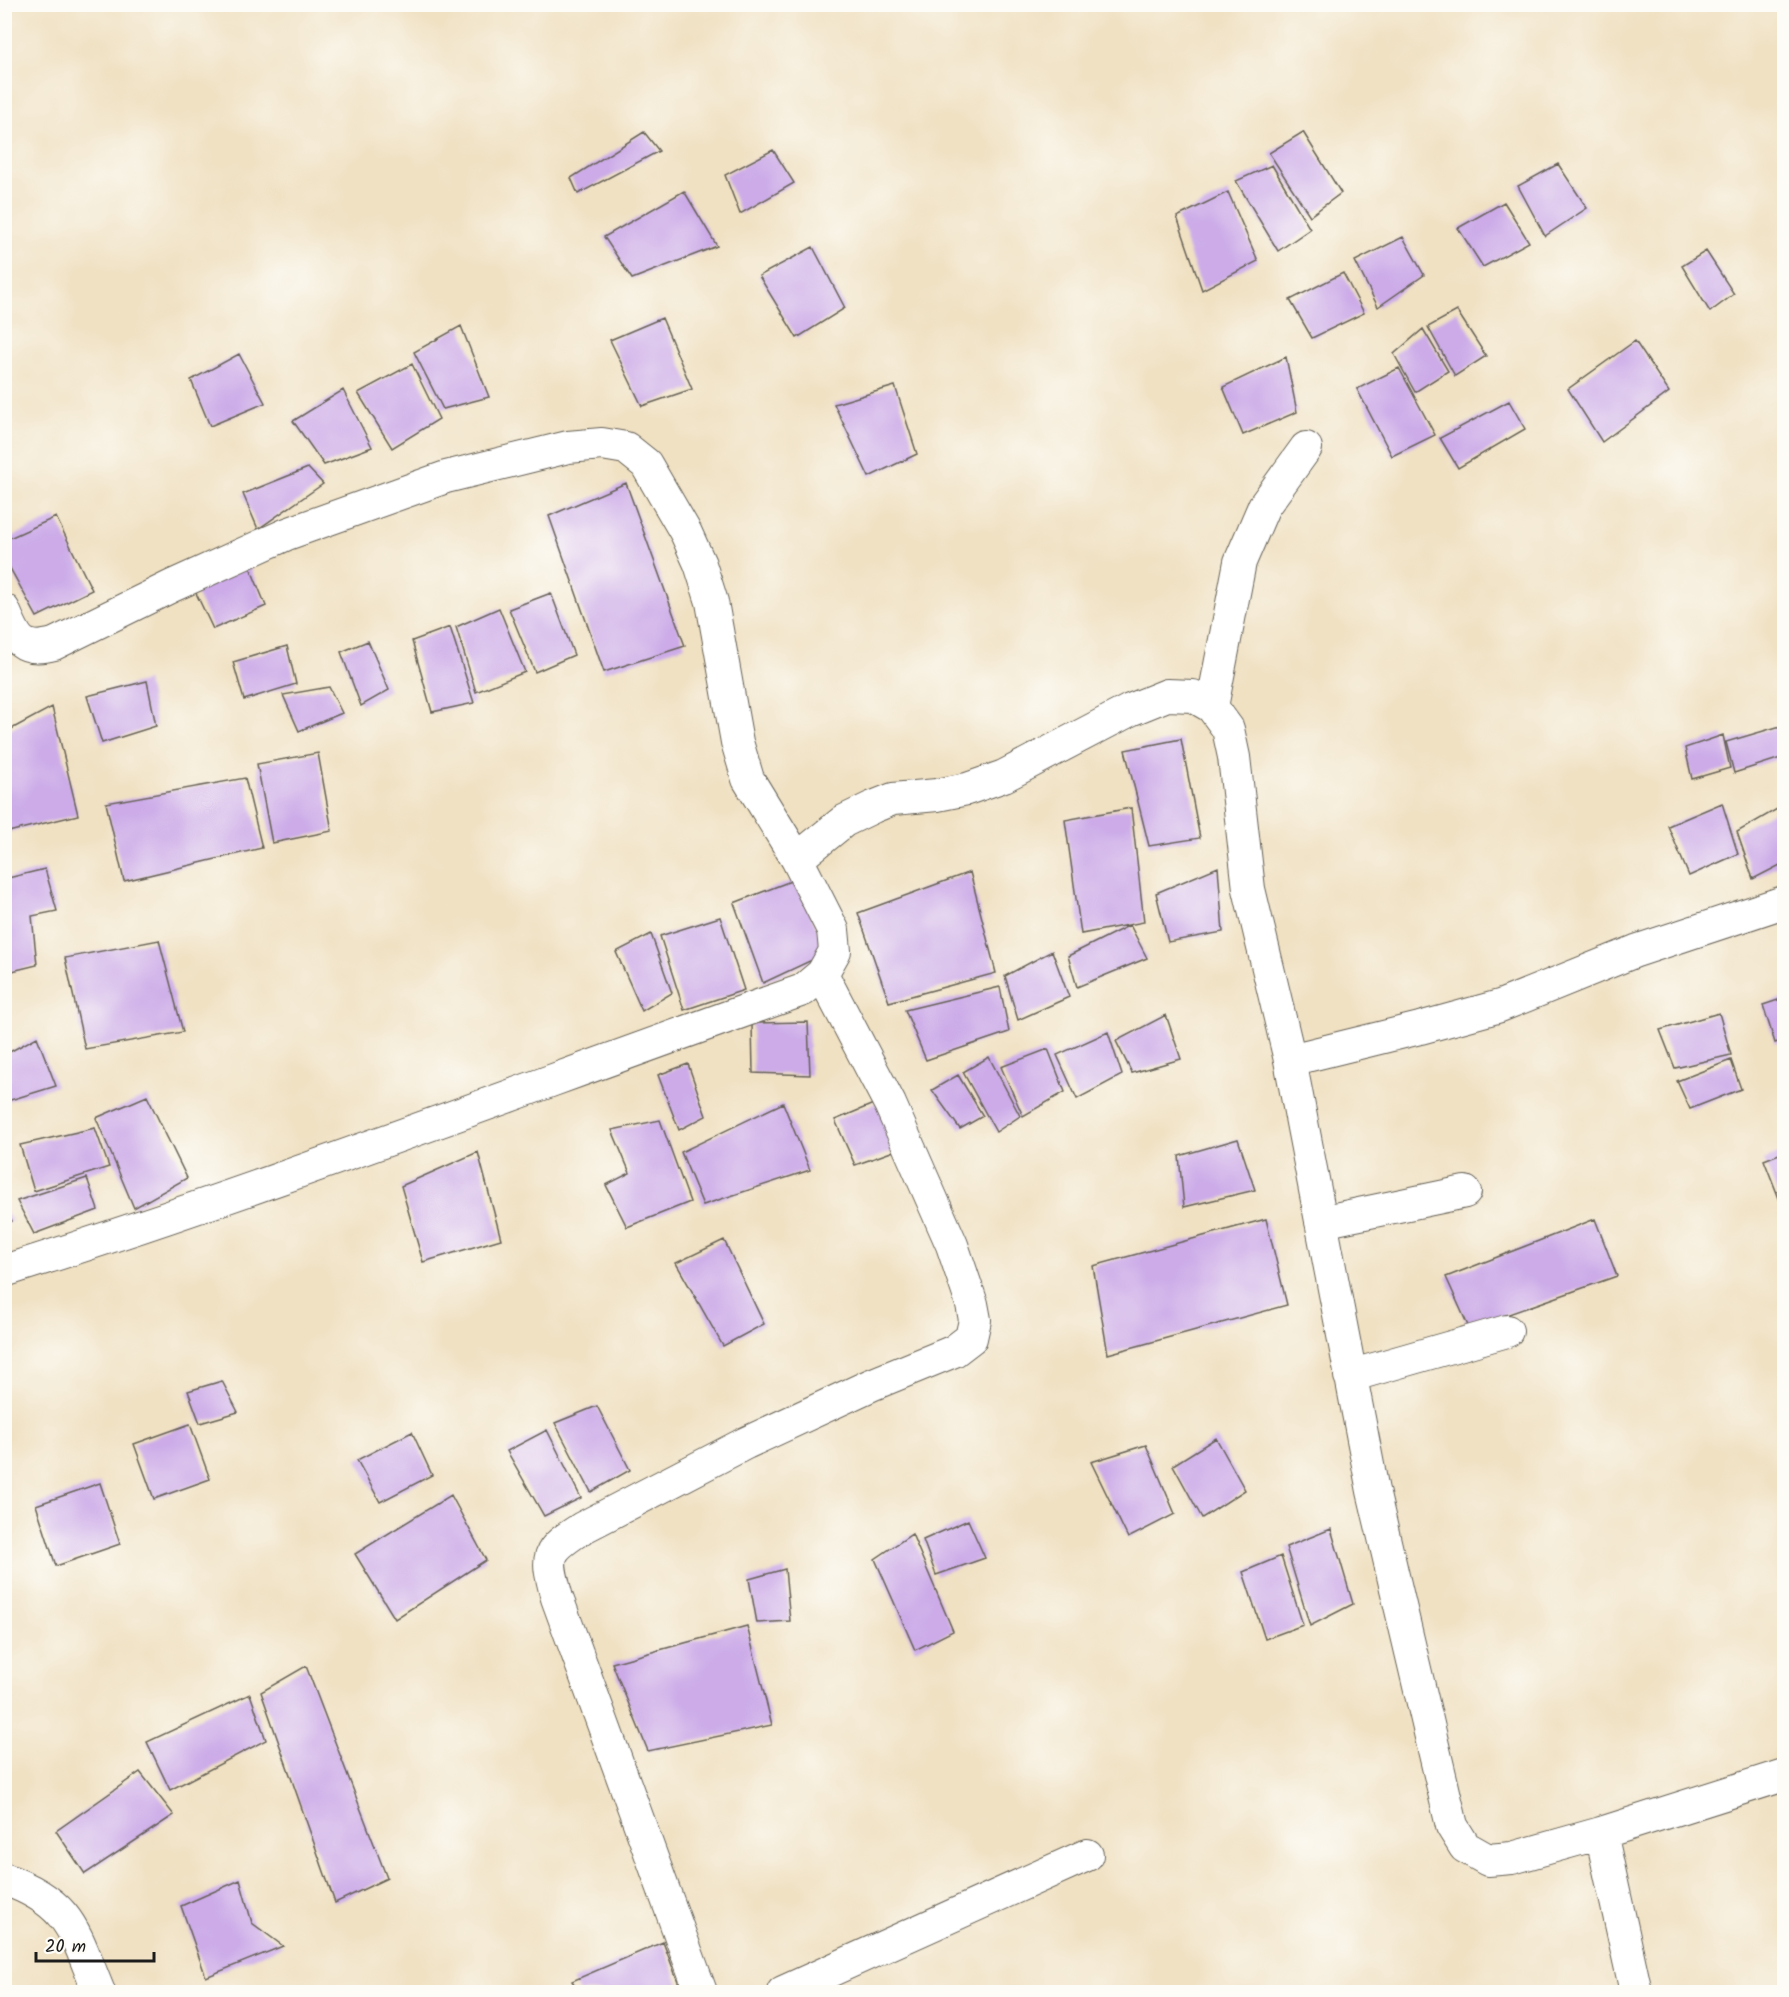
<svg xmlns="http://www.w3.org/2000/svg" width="1789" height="1997" font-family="Kalam,sans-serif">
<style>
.building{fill:#ccabe8}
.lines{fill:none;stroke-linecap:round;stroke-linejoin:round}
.minor-casing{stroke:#666156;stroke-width:34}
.minor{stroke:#fff;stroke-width:32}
</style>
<rect width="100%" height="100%" fill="#fdfcf7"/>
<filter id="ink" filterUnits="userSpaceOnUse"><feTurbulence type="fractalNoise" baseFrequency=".0167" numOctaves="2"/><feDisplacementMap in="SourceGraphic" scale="12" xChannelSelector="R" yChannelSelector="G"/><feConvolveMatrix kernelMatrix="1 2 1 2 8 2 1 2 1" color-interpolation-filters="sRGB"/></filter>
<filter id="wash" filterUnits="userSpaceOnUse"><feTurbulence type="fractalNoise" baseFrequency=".008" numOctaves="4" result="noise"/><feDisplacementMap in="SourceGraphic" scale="24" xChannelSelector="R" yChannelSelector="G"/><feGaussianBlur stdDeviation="1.35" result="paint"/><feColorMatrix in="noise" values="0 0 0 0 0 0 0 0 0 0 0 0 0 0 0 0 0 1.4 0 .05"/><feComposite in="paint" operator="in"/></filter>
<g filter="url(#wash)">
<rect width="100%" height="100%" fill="#f0e1c3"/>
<g id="blocks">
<path class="building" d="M 644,132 L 659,151 L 578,194 L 571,178 Z
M 1303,132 L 1341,193 L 1310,216 L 1269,153 Z
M 773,150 L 794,183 L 740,214 L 725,175 Z
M 1558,164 L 1587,208 L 1545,236 L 1518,186 Z
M 1272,165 L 1310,229 L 1278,251 L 1236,181 Z
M 684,191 L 717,246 L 632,279 L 604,237 Z
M 1228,192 L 1258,261 L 1202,290 L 1177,217 Z
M 1504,202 L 1529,242 L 1483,267 L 1458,228 Z
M 1403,237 L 1424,275 L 1378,307 L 1355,261 Z
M 813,247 L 845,308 L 797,338 L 759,276 Z
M 1706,251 L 1734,294 L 1710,312 L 1682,266 Z
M 1343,273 L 1364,313 L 1312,338 L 1290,300 Z
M 1457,311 L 1486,356 L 1455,376 L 1428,327 Z
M 662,318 L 692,389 L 642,406 L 610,340 Z
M 461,326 L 489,397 L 443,409 L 414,352 Z
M 1423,329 L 1448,371 L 1415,392 L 1394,354 Z
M 1635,341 L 1669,392 L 1602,442 L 1568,389 Z
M 239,354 L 265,403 L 210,426 L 191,380 Z
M 1286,357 L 1297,412 L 1243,435 L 1223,387 Z
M 412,364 L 439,419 L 392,448 L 358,393 Z
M 1399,368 L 1435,435 L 1392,456 L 1357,389 Z
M 895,386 L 917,454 L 869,477 L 834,404 Z
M 343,390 L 372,447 L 324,465 L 293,421 Z
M 1509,401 L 1525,429 L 1458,468 L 1440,438 Z
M 308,468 L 323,484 L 258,529 L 243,494 Z
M 626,483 L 685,646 L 604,672 L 549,516 Z
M 56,517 L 92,590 L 37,617 L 5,559 L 5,540 Z
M 250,567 L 266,606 L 213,629 L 194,589 Z
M 551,593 L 574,655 L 535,672 L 509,609 Z
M 499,608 L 525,672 L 476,692 L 456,627 Z
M 450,627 L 474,703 L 432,712 L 412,641 Z
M 368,641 L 389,690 L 361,706 L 341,652 Z
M 287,646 L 296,684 L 244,700 L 233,662 Z
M 147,681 L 156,726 L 102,743 L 87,696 Z
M 329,687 L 342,713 L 299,731 L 283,695 Z
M 52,707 L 78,815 L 4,833 L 4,733 Z
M 1784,725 L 1784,757 L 1734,773 L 1726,742 Z
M 1723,735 L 1730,768 L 1692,779 L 1685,748 Z
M 1181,739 L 1200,838 L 1149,846 L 1125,750 Z
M 318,753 L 332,831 L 272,843 L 257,764 Z
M 245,778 L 262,848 L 124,881 L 106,803 Z
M 1722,803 L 1738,854 L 1689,876 L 1668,826 Z
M 1784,805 L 1784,863 L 1753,879 L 1737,832 Z
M 1131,808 L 1144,922 L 1081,934 L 1065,820 Z
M 1218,867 L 1223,932 L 1168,942 L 1156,893 Z
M 45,869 L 57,911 L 32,916 L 37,965 L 4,973 L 4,879 Z
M 970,872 L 996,973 L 889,1002 L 858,913 Z
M 796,879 L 827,953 L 763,983 L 734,903 Z
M 720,917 L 744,990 L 684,1010 L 660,936 Z
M 1130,925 L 1147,958 L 1077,987 L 1068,956 Z
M 651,934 L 672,993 L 642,1011 L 616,952 Z
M 159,940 L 183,1032 L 85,1049 L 65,958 Z
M 1052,951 L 1069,997 L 1018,1020 L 1005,976 Z
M 1000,987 L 1009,1032 L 926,1060 L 905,1010 Z
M 1784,998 L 1784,1040 L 1775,1043 L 1763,1005 Z
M 1719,1013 L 1731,1055 L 1675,1068 L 1660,1030 Z
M 1166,1015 L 1181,1059 L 1132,1073 L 1116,1041 Z
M 808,1022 L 810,1075 L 753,1073 L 752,1023 Z
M 1108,1032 L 1122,1075 L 1077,1099 L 1057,1055 Z
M 37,1037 L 56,1086 L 4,1102 L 4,1055 Z
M 1048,1049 L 1065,1092 L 1023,1116 L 1001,1067 Z
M 989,1057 L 1020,1116 L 996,1132 L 963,1072 Z
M 1731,1060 L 1741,1089 L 1690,1109 L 1677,1081 Z
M 688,1064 L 706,1116 L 679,1130 L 658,1075 Z
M 958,1075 L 983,1116 L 960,1129 L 932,1090 Z
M 147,1096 L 187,1178 L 134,1208 L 96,1118 Z
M 883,1100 L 905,1147 L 855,1165 L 835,1120 Z
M 783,1103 L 810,1170 L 703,1205 L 681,1152 Z
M 660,1120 L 690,1202 L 627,1227 L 606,1185 L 630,1173 L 612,1130 Z
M 95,1128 L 109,1167 L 34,1191 L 20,1145 Z
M 1238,1139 L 1255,1190 L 1184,1207 L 1179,1156 Z
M 478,1152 L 501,1239 L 423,1262 L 401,1186 Z
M 1784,1152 L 1784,1206 L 1782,1206 L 1764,1160 Z
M 87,1178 L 98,1210 L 34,1234 L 17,1201 Z
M 4,1208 L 12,1221 L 4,1226 Z
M 1266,1219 L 1287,1305 L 1108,1354 L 1093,1266 Z
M 1595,1219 L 1617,1276 L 1469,1328 L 1446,1277 Z
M 724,1240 L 764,1324 L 723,1346 L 676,1263 Z
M 222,1381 L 238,1412 L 200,1423 L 188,1391 Z
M 597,1406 L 630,1470 L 591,1492 L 555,1423 Z
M 190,1424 L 210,1479 L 154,1499 L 134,1444 Z
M 547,1430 L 581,1498 L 544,1516 L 507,1451 Z
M 412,1432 L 432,1475 L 380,1502 L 357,1460 Z
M 1216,1438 L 1245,1490 L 1202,1518 L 1173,1465 Z
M 1146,1445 L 1175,1514 L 1128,1538 L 1091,1462 Z
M 100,1483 L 120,1544 L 56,1566 L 36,1505 Z
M 451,1495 L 486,1560 L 395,1619 L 355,1554 Z
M 968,1520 L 985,1558 L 936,1575 L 923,1540 Z
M 1331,1529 L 1353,1604 L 1310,1626 L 1286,1547 Z
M 912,1534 L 953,1631 L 915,1650 L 875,1559 Z
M 1281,1556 L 1303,1625 L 1265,1639 L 1243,1572 Z
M 785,1569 L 790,1621 L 757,1623 L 749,1579 Z
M 747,1626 L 772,1725 L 648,1751 L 612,1663 Z
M 306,1666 L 387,1878 L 335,1903 L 261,1692 Z
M 250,1694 L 266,1740 L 170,1790 L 147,1742 Z
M 140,1772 L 174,1815 L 85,1874 L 56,1831 Z
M 240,1880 L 252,1923 L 283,1946 L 206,1977 L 181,1906 Z
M 663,1942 L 682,1992 L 579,1992 L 572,1981 Z"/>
</g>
</g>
<g filter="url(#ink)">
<use href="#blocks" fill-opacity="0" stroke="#666156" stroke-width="1.5"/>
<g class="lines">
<g class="minor-casing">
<path id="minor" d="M 4,610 C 16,638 20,653 54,644 L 172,586 L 287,534 L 446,477 L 568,447 L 602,444 L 626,448 L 646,464 L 686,533 L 700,564 L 712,602 L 737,742 L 748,779 L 797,859 L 833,930 L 835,951 L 822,974 L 803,990 C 537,1084 274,1186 4,1271
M 1212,707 L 1240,562 L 1264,506 L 1306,448
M 797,859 L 844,821 L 873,807 L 893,799 L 937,795 L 967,789 L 1004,776 L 1130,710 L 1167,695 L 1193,696 L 1212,707 L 1228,729 L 1234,757 L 1249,889 L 1290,1060 L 1373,1491 L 1452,1826 L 1465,1847 L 1488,1860 L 1512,1858 L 1601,1833 L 1636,1992
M 1290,1060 L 1420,1028 L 1500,1006 L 1636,951 L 1784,902
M 1321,1222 L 1465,1192
M 1350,1376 L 1507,1331
M 1601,1833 L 1784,1775
M 4,1879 C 72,1903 74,1932 99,1992
M 701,1992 L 557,1598 C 546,1556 544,1552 582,1528 L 746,1443 L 871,1385 L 954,1351 L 971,1338 L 975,1320 L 972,1304 L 952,1245 L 890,1104 L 822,974
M 783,1992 L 1087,1855"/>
</g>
<use href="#minor" class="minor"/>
</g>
</g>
<rect width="1789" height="1997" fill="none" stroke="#fdfcf7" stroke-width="24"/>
<path d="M36 1952v9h118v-9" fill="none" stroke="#1c1c1c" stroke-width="3"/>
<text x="45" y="1952" font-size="18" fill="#1c1c1c" stroke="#fdfcf7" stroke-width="4.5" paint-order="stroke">20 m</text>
</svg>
